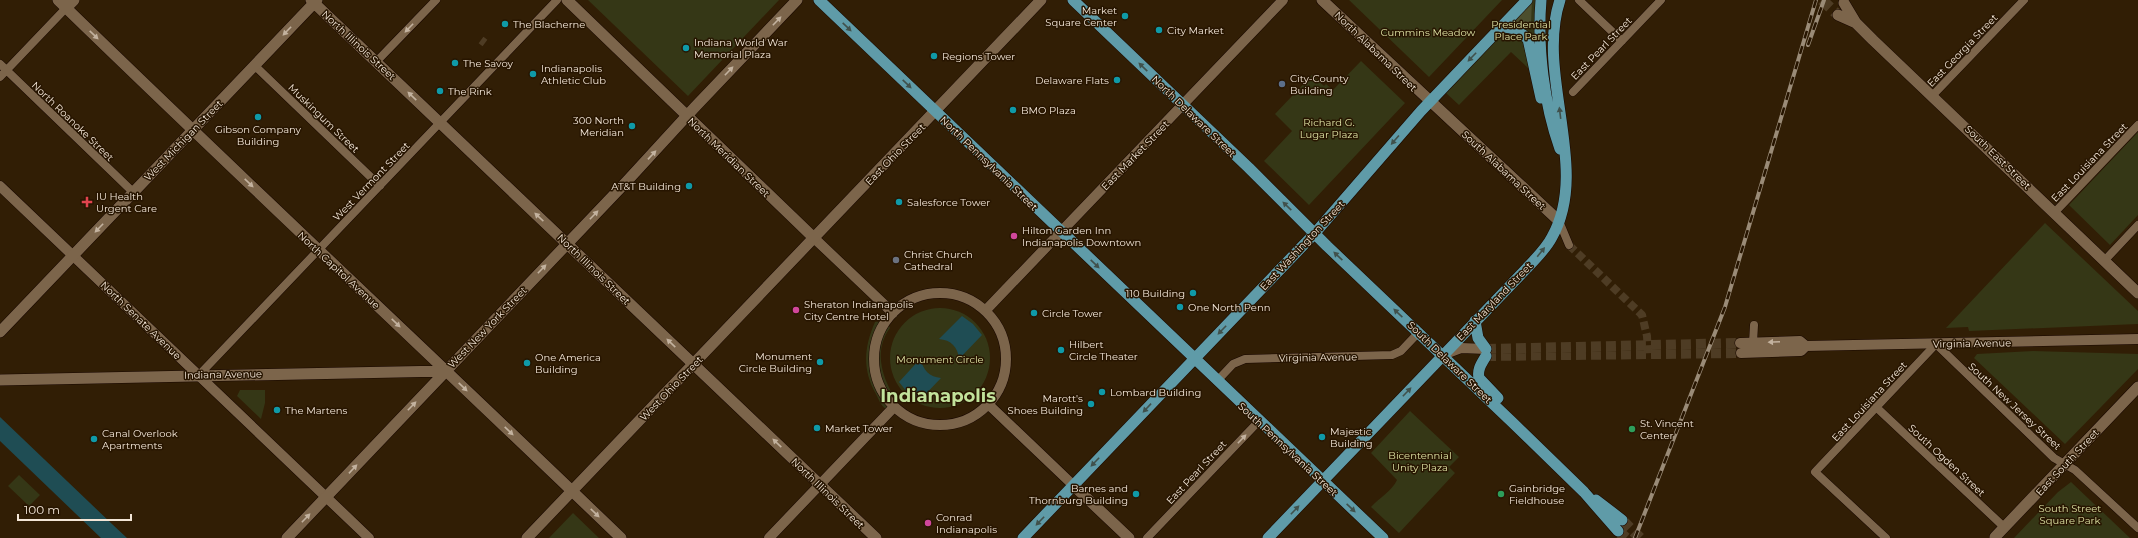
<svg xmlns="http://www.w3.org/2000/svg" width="2138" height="538" font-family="Montserrat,sans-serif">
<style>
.green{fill:#353716}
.forest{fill:#4c4e2d}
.water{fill:#1f4d54}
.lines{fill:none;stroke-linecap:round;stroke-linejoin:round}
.minor-tunnel{stroke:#4e3c24;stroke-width:8;stroke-dasharray:8 4;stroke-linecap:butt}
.tertiary-tunnel{stroke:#4e3c24;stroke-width:10;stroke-dasharray:10 5;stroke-linecap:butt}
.secondary-tunnel{stroke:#4e3c24;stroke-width:11;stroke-dasharray:11 5.5;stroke-linecap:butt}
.primary-tunnel{stroke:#4e3c24;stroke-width:11;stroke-dasharray:11 5.5;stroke-linecap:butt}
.minor-casing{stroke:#180700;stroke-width:9}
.tertiary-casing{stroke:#180700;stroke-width:11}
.secondary-casing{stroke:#180700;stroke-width:12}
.primary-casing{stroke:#180700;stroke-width:12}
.minor{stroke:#7c654b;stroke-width:8}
.tertiary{stroke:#7c654b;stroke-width:10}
.secondary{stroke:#7c654b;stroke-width:11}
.primary{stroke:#5f9ba8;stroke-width:11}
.rail-casing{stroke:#9a8b77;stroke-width:4}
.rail{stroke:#271500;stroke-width:2.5;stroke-dasharray:8;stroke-linecap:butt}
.oneway{fill:#c3b29f}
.oneway2{fill:#40514c}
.culture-dot{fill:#0f9aa8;stroke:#271500;stroke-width:1.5}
.service-dot{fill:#5c6f8a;stroke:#271500;stroke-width:1.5}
.health-dot{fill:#e0444e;stroke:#271500;stroke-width:1.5}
.hotel-dot{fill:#d1479c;stroke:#271500;stroke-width:1.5}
.worship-dot{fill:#6b7280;stroke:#271500;stroke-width:1.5}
.leisure-dot{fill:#2e9e5b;stroke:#271500;stroke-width:1.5}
.labels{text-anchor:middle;stroke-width:3;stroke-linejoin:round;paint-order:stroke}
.poi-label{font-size:10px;fill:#f3e6d7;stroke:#271500;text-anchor:start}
.park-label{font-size:10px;fill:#dce1a3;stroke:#271500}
.street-label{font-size:10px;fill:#f3e6d7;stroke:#271500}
.town-label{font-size:18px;font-weight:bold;fill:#c2e29b;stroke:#271500}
</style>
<rect width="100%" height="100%" fill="#311e05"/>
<path class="green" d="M 588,0 L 779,0 L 688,96 Z
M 1349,0 L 1502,0 L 1429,77 Z
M 1532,0 L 1537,0 L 1534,37 L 1523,44 L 1527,53 L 1528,68 L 1511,52 L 1459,105 L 1446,93 Z
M 1361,61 L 1405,103 L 1309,205 L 1264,161 L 1292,131 L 1275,114 L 1312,75 L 1324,86 L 1326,84 L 1333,90 Z
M 2138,132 L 2138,215 L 2110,245 L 2069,205 Z
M 2045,223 L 2138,311 L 2138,324 L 1969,331 L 1968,327 L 1946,328 Z
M890 358a50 50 0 1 1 100 0a50 50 0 1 1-100 0Z
M 883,321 L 888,324 L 890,328 C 873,351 882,379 897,401 L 896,405 L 886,409 C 881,406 879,400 876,394 C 862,370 864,347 875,322 Z
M 2033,351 L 2138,354 L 2138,369 L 2065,444 L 1974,358 L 1977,354 Z
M 240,390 L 265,390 L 265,403 L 261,419 L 237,396 Z
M 1410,411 L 1459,457 L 1449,467 L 1455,473 L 1399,533 L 1371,507 C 1379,498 1392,491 1397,480 L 1371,453 Z
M 19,475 L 40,495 L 29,506 L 8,486 Z
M 2071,482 L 2130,538 L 2014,538 L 2058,492 Z
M 573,513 L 599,538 L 549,538 Z"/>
<path class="forest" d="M 1532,0 L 1531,24 L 1526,30 L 1510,24 Z"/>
<path class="water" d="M 962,316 L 973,324 L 982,335 L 959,359 C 958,347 951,340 939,339 Z
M 921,358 C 922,370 930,377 941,378 L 919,401 L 907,392 L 899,382 Z
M 0,417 L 112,524 L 127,538 L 101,538 L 0,441 Z"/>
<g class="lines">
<path class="minor-tunnel" d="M 481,40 L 485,43
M 1569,245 L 1642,315 L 1647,336 L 1648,355"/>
<path class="tertiary-tunnel" d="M 1486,349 L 1740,343
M 1486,356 L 1741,353"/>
<path class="secondary-tunnel" d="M 1822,0 L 1838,15"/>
<path class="primary-tunnel" d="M 1622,520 L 1640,538
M 1618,531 L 1626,538"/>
<g class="minor-casing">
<path id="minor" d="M 1579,0 L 1622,41
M 377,61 L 436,0
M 0,64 L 133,192
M 254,65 L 380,186
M 0,77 L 66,8
M 1573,92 L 1661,0
M 1932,96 L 2024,0
M 2055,212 L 2138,125
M 1559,221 L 1569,245
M 2105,260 L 2138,225
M 1753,343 L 1754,325
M 199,375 L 557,0
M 1217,381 L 1233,364 L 1245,359 L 1392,355 L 1401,351 L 1419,332
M 1876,407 L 2004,527
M 1147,538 L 1259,421
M 1886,538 L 1815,472 L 1936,344 L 2054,458 L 2075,470 L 2138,528"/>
</g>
<g class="tertiary-casing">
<path id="tertiary" d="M 0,186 L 369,538
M 814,238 L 893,313
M874 359a66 66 0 1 1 132 0a66 66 0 1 1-132 0Z
M 986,310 L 1283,0
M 1740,343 L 1800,341 L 1806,346 L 2138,339
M 1741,353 L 1801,351 L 1806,346
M 1445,354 L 1461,348 L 1486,349
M 988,404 L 1073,485
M 769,538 L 894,407"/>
</g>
<g class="secondary-casing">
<path id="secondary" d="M 58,0 C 244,181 434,358 621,538
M 311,0 L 876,538
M 567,0 L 814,238
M 1322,0 L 1559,221
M 1844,3 L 1856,23 L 1873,40 L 2138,293
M 66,8 L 74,0
M 1838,15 L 1856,23
M 0,332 L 317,0
M 0,380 L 446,371
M 1073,485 L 1129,538
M 1995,537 L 2138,387
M 287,538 L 628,180 L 695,107 L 797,0
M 527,538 L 1041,0"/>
</g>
<g class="primary-casing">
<path id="primary" d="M 819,0 L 1383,538
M 1073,0 L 1249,168 L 1327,246 L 1512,422 L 1584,492 L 1618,531
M 1541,0 C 1537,48 1544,104 1560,149
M 1499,29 L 1505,27 L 1516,29 L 1528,39 L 1541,98
M 1475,321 L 1478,338 L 1486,349
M 1486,356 C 1482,363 1477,369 1479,378 L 1498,398
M 1596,500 L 1622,520
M 1023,538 L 1315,233 L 1421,111 L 1527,0
M 1268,538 L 1527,268 C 1536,258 1546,249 1552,237 C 1591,168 1535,75 1560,0"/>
</g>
<use href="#minor" class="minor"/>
<use href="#tertiary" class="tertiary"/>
<use href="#secondary" class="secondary"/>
<use href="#primary" class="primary"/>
<g class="rail-casing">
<path id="rail" d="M 1808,45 L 1824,0
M 1635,538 L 1725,307 L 1816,0"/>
</g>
<use href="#rail" class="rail"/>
</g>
<defs><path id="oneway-solid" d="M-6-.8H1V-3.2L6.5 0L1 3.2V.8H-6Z"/></defs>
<g class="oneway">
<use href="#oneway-solid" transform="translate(777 21) rotate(-46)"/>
<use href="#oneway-solid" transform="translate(409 28) rotate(134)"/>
<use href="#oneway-solid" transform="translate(287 31) rotate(134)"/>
<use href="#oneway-solid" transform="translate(94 35) rotate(44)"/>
<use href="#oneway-solid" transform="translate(729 71) rotate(-46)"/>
<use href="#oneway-solid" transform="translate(412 96) rotate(-136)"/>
<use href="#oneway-solid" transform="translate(652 155) rotate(-47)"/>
<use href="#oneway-solid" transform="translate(249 183) rotate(44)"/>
<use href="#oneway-solid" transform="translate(594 215) rotate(-46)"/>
<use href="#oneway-solid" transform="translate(539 217) rotate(-137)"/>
<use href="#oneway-solid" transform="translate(99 228) rotate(134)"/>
<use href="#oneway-solid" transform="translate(542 269) rotate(-46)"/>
<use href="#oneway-solid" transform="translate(396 323) rotate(44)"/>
<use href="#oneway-solid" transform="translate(1774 342) rotate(178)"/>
<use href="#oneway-solid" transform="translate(671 343) rotate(-136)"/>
<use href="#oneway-solid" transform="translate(463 387) rotate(44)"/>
<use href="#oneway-solid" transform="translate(412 406) rotate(-46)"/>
<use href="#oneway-solid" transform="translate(509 431) rotate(44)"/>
<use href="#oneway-solid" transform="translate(1242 439) rotate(-46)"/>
<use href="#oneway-solid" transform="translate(777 443) rotate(-136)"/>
<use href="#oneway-solid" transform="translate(353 469) rotate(-47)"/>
<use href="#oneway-solid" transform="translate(595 513) rotate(44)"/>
<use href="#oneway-solid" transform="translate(306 518) rotate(-46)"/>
</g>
<g class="oneway2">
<use href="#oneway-solid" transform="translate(847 27) rotate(44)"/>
<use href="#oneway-solid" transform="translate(1472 57) rotate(134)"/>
<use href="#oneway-solid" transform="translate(1143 67) rotate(-136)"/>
<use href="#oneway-solid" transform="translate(907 84) rotate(44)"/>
<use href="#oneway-solid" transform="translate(1560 113) rotate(-97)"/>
<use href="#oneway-solid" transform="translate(1395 140) rotate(131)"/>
<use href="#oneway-solid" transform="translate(1287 206) rotate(-136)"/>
<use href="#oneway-solid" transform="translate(1541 252) rotate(-51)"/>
<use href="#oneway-solid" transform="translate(1338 256) rotate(-137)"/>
<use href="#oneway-solid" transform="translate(1095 264) rotate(44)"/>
<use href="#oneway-solid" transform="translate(1398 313) rotate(-137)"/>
<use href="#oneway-solid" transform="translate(1222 330) rotate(134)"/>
<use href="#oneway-solid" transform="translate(1407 392) rotate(-46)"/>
<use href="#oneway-solid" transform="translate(1147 408) rotate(133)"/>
<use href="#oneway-solid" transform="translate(1095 462) rotate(134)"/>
<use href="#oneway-solid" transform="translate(1351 508) rotate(43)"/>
<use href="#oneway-solid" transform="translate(1295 510) rotate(-46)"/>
<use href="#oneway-solid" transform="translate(1040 521) rotate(134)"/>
</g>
<g class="culture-dot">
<circle cx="1125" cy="16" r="4"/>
<circle cx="505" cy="24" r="4"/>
<circle cx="1159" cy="30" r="4"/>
<circle cx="686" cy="48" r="4"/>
<circle cx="934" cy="56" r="4"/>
<circle cx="455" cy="63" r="4"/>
<circle cx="533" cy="74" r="4"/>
<circle cx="1117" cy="80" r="4"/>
<circle cx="440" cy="91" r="4"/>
<circle cx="1013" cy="110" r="4"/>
<circle cx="258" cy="117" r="4"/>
<circle cx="632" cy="126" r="4"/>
<circle cx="689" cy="186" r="4"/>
<circle cx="899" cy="202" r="4"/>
<circle cx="1193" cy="293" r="4"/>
<circle cx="1180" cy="307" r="4"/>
<circle cx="1034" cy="313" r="4"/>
<circle cx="1061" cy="350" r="4"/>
<circle cx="820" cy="362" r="4"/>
<circle cx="527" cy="363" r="4"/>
<circle cx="1102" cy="392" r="4"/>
<circle cx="1091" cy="404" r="4"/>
<circle cx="277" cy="410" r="4"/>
<circle cx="817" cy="428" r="4"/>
<circle cx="1322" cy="437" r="4"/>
<circle cx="94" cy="439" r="4"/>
<circle cx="1136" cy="494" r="4"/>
</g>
<circle class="service-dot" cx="1282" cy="84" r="4"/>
<path class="health-dot" d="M85 196h4v4h4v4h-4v4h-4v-4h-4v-4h4z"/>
<g class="hotel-dot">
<circle cx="1014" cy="236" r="4"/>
<circle cx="796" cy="310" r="4"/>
<circle cx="928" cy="523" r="4"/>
</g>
<circle class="worship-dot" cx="896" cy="260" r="4"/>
<g class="leisure-dot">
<circle cx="1632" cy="429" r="4"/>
<circle cx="1501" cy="494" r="4"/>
</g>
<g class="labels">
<g class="poi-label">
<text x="1117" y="14" text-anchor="end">Market<tspan x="1117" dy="12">Square Center</tspan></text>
<text x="513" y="28">The Blacherne</text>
<text x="1167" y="34">City Market</text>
<text x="694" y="46">Indiana World War<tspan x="694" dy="12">Memorial Plaza</tspan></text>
<text x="942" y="60">Regions Tower</text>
<text x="463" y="67">The Savoy</text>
<text x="541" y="72">Indianapolis<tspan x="541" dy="12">Athletic Club</tspan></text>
<text x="1290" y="82">City-County<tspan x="1290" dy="12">Building</tspan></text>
<text x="1109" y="84" text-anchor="end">Delaware Flats</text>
<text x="448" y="95">The Rink</text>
<text x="1021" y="114">BMO Plaza</text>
<text x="624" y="124" text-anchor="end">300 North<tspan x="624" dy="12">Meridian</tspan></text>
<text x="258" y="133" text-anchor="middle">Gibson Company<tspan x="258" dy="12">Building</tspan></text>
<text x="681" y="190" text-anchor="end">AT&amp;T Building</text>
<text x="96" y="200">IU Health<tspan x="96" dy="12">Urgent Care</tspan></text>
<text x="907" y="206">Salesforce Tower</text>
<text x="1022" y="234">Hilton Garden Inn<tspan x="1022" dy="12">Indianapolis Downtown</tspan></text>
<text x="904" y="258">Christ Church<tspan x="904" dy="12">Cathedral</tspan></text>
<text x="1185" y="297" text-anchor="end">110 Building</text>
<text x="804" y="308">Sheraton Indianapolis<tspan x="804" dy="12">City Centre Hotel</tspan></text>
<text x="1188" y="311">One North Penn</text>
<text x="1042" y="317">Circle Tower</text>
<text x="1069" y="348">Hilbert<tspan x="1069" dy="12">Circle Theater</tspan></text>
<text x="812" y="360" text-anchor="end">Monument<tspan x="812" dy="12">Circle Building</tspan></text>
<text x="535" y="361">One America<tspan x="535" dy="12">Building</tspan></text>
<text x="1110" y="396">Lombard Building</text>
<text x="1083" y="402" text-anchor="end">Marott's<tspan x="1083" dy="12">Shoes Building</tspan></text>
<text x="285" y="414">The Martens</text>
<text x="1640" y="427">St. Vincent<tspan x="1640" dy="12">Center</tspan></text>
<text x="825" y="432">Market Tower</text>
<text x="1330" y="435">Majestic<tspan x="1330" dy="12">Building</tspan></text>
<text x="102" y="437">Canal Overlook<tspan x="102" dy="12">Apartments</tspan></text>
<text x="1128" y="492" text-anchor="end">Barnes and<tspan x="1128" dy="12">Thornburg Building</tspan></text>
<text x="1509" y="492">Gainbridge<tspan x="1509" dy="12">Fieldhouse</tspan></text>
<text x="936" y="521">Conrad<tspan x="936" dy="12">Indianapolis</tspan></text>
</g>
<g class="park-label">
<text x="1521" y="28">Presidential<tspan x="1521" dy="12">Place Park</tspan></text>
<text x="1428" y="36">Cummins Meadow</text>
<text x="1329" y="126">Richard G.<tspan x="1329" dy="12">Lugar Plaza</tspan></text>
<text x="940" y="363">Monument Circle</text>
<text x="1420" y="459">Bicentennial<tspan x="1420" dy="12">Unity Plaza</tspan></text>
<text x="2070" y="512">South Street<tspan x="2070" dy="12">Square Park</tspan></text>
</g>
<g class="street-label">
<text transform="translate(359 45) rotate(43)" y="4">North Illinois Street</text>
<text transform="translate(1601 48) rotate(-46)" y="4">East Pearl Street</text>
<text transform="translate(1962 50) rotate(-46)" y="4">East Georgia Street</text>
<text transform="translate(1376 51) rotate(44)" y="4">North Alabama Street</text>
<text transform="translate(1194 116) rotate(44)" y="4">North Delaware Street</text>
<text transform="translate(324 118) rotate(44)" y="4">Muskingum Street</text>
<text transform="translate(73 121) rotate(44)" y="4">North Roanoke Street</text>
<text transform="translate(183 140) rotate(-46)" y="4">West Michigan Street</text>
<text transform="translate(895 154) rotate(-46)" y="4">East Ohio Street</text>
<text transform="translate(1135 155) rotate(-46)" y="4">East Market Street</text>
<text transform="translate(729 157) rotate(44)" y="4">North Meridian Street</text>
<text transform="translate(1998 157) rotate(44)" y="4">South East Street</text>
<text transform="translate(2089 162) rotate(-46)" y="4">East Louisiana Street</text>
<text transform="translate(989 163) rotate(44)" y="4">North Pennsylvania Street</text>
<text transform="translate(1504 170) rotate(43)" y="4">South Alabama Street</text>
<text transform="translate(371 181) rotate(-46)" y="4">West Vermont Street</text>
<text transform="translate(1302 245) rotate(-47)" y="4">East Washington Street</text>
<text transform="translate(594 269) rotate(44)" y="4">North Illinois Street</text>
<text transform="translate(339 270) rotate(43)" y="4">North Capitol Avenue</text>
<text transform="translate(1494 301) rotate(-46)" y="4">East Maryland Street</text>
<text transform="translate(141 320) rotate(44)" y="4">North Senate Avenue</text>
<text transform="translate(487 327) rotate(-46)" y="4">West New York Street</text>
<text transform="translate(1972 343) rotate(-1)" y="4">Virginia Avenue</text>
<text transform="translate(1318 357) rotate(-1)" y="4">Virginia Avenue</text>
<text transform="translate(1450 362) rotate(44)" y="4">South Delaware Street</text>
<text transform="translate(223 374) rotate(-1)" y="4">Indiana Avenue</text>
<text transform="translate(671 388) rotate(-46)" y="4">West Ohio Street</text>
<text transform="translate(1869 401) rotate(-47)" y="4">East Louisiana Street</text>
<text transform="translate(2015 406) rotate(43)" y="4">South New Jersey Street</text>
<text transform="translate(1288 449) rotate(43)" y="4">South Pennsylvania Street</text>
<text transform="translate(1947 460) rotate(43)" y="4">South Ogden Street</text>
<text transform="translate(2067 462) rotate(-47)" y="4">East South Street</text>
<text transform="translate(1196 472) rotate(-47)" y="4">East Pearl Street</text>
<text transform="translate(828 493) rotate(44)" y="4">North Illinois Street</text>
</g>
<g class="town-label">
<text x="938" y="402">Indianapolis</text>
</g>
</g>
<path d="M18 514v6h113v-6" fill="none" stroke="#f3e6d7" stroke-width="2"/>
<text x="24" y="514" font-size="12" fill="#f3e6d7" stroke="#271500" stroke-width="3" paint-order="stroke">100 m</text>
</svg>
